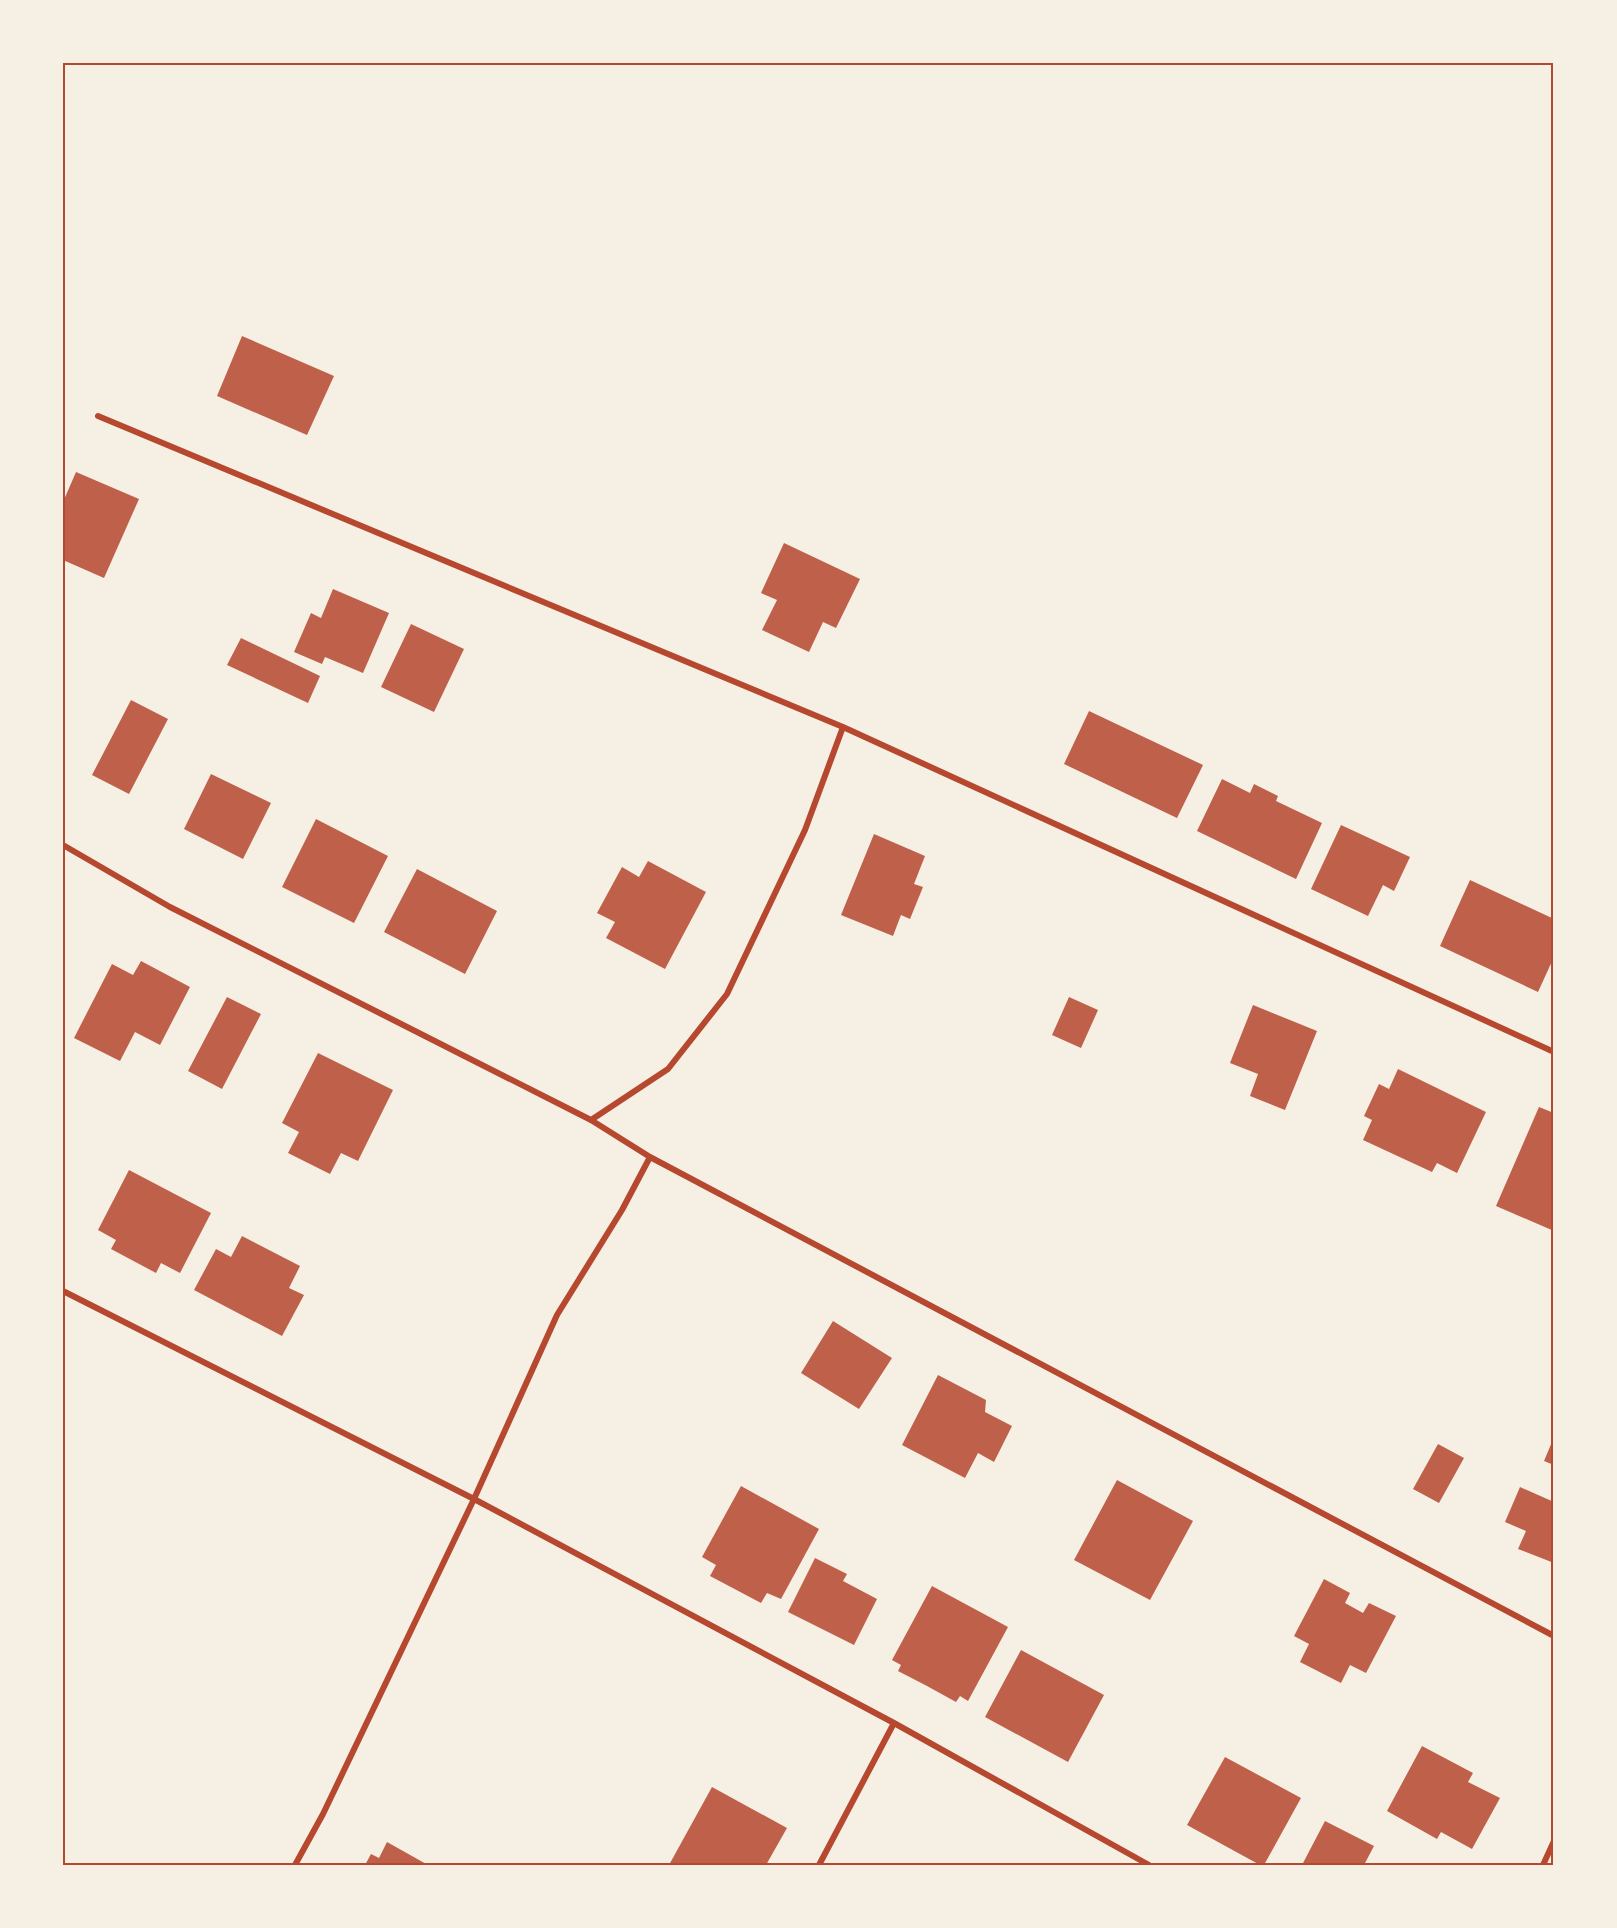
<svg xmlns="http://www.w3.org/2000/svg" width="1617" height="1928" font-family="'Nunito Sans',sans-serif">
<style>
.building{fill:#bf614a}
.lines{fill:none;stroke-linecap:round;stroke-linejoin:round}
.minor{stroke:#b5482f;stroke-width:6}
.neatline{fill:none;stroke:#b5482f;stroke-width:2}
</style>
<rect width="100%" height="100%" fill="#f6efe4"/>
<path class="building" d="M 242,336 L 334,376 L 307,435 L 217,396 Z
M 76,472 L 139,499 L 104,578 L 63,560 L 63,502 Z
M 784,543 L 860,579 L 836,628 L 823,622 L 809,652 L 762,630 L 777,600 L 761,593 Z
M 333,589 L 389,613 L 363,673 L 325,657 L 322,664 L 294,652 L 311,613 L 321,618 Z
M 411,624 L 464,649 L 434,712 L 381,687 Z
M 241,638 L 320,676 L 308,703 L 227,665 Z
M 131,700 L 168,719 L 129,794 L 92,775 Z
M 1089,711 L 1203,765 L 1177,818 L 1064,764 Z
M 211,774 L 271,803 L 243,859 L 184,829 Z
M 1222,779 L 1250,793 L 1254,784 L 1278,796 L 1276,801 L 1322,823 L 1296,879 L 1197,831 Z
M 316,819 L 388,856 L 354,923 L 282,887 Z
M 1341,825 L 1410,857 L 1394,891 L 1383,885 L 1368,916 L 1311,889 Z
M 874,834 L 925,856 L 914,884 L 923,887 L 910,919 L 901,915 L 893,936 L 841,915 Z
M 648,861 L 706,892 L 665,969 L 606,938 L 615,922 L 597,913 L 622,867 L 639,877 Z
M 417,869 L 497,911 L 465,974 L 384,932 Z
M 1470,880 L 1554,919 L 1554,957 L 1538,992 L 1440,946 Z
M 141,961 L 190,987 L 160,1045 L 135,1032 L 120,1061 L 74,1038 L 112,964 L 133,975 Z
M 227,997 L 261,1014 L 222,1089 L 188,1071 Z
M 1069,997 L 1098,1010 L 1081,1048 L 1052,1035 Z
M 1253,1005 L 1317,1031 L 1285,1110 L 1250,1096 L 1258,1074 L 1230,1063 Z
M 318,1053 L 393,1090 L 358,1161 L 341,1153 L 330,1174 L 288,1153 L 299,1132 L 282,1123 Z
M 1398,1069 L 1486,1112 L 1457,1173 L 1437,1163 L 1432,1172 L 1363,1140 L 1372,1120 L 1364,1116 L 1379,1084 L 1389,1089 Z
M 1539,1107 L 1554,1113 L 1554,1231 L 1496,1206 Z
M 129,1170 L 211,1213 L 180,1273 L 161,1263 L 156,1273 L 111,1249 L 116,1240 L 98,1230 Z
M 242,1236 L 300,1266 L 289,1288 L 304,1295 L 282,1336 L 194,1290 L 216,1249 L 231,1257 Z
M 833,1321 L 892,1358 L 859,1409 L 801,1373 Z
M 938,1375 L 986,1400 L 985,1412 L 1012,1426 L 994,1462 L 978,1453 L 965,1478 L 902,1445 Z
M 1554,1437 L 1554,1465 L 1544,1461 Z
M 1438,1444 L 1464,1458 L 1439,1503 L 1413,1489 Z
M 1117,1480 L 1193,1521 L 1150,1600 L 1074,1560 Z
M 741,1486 L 819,1529 L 781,1599 L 767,1593 L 761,1603 L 710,1576 L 716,1565 L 702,1557 Z
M 1520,1487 L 1554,1502 L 1554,1563 L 1518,1549 L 1526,1531 L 1505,1522 Z
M 815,1558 L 847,1574 L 843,1581 L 877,1599 L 854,1645 L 788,1612 Z
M 1324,1579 L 1350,1593 L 1345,1603 L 1363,1613 L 1369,1603 L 1396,1616 L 1366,1673 L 1350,1665 L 1341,1683 L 1300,1662 L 1309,1644 L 1294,1636 Z
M 932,1586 L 1008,1627 L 968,1701 L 960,1696 L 956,1702 L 927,1686 L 898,1671 L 901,1665 L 892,1660 Z
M 1021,1650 L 1104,1695 L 1068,1762 L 985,1717 Z
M 1422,1746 L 1473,1773 L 1468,1782 L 1500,1798 L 1472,1849 L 1441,1832 L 1437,1839 L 1387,1811 Z
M 1225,1757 L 1301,1798 L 1264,1865 L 1260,1865 L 1187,1825 Z
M 712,1787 L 787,1828 L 766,1865 L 669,1865 Z
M 1325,1821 L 1374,1846 L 1364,1865 L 1302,1865 Z
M 387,1842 L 428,1865 L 365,1865 L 371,1854 L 379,1858 Z"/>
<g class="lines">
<path class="minor" d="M 98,416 L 843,727 L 1554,1052
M 63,845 L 170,907 L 591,1120 L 650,1157 L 1554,1636
M 591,1120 L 668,1069 L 727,994 L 805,830 L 843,727
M 63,1291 L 474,1499 L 894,1723 L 1149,1865
M 295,1865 L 323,1814 L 474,1499 L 557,1315 L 622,1210 L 650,1157
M 819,1865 L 894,1723
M 1543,1865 L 1554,1841"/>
</g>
<rect width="1617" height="1928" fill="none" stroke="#f6efe4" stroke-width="129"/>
<rect x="64" y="64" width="1488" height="1800" class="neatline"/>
</svg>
